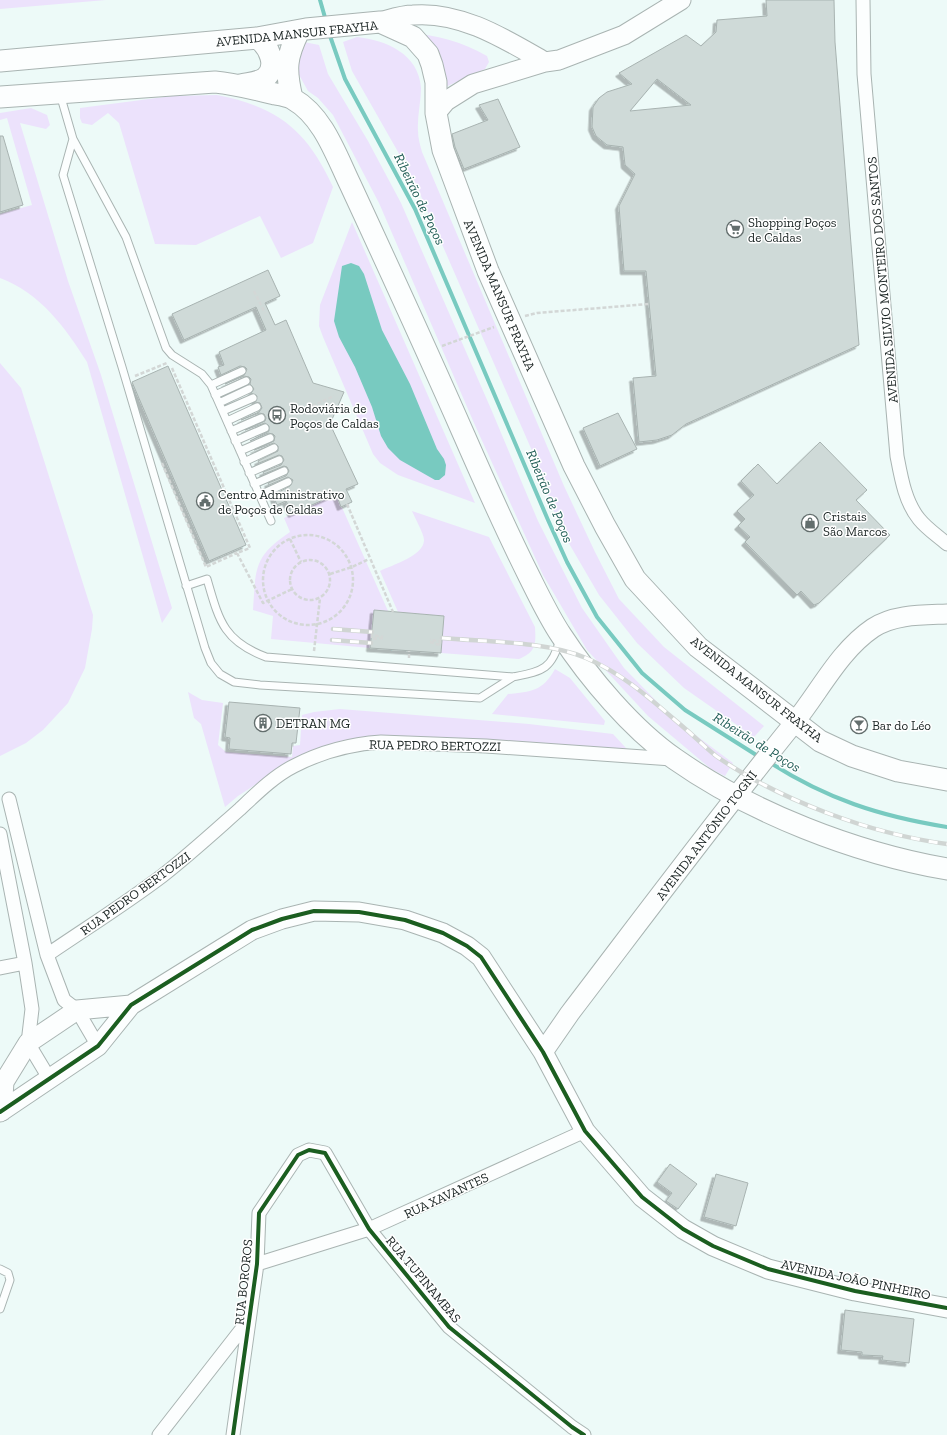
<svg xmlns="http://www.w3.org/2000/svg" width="947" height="1435" font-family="'Zilla Slab',serif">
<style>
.green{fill:#ece2fc}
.water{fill:#78cac0}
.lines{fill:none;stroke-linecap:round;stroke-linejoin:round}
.stream{stroke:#78cac0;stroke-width:4}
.building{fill:#cfdad8;stroke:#a8b3b1;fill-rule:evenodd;filter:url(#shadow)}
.lane-casing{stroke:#a9b4b2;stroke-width:9}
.street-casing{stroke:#a9b4b2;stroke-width:15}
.secondary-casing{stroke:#a9b4b2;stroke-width:21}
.primary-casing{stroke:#a9b4b2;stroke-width:23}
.path{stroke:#d3d7d6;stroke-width:2.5;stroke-dasharray:4 2;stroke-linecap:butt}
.lane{stroke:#fcfefe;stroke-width:7}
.street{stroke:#fcfefe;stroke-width:13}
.secondary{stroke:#fcfefe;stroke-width:19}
.primary{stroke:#fcfefe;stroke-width:21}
.rail-casing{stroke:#d0d5d3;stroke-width:4.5}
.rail{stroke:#fff;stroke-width:3;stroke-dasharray:9;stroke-linecap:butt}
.cycleway-casing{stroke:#fff;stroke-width:6}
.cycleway{stroke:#1b5e20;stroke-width:4}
.labels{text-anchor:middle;stroke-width:3;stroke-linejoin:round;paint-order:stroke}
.street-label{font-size:13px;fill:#192322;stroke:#fff}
.poi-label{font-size:13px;fill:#192322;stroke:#fff;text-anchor:start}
.water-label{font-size:14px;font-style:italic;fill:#225e57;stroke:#fff}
</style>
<defs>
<filter id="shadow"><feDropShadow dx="-3.5" dy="3.5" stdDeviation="0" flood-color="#0004"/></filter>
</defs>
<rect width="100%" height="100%" fill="#edfaf8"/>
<path class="green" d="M 0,0 L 106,0 L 0,9 Z
M 409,33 C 438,35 462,42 487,56 L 489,62 L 485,69 L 441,89 Z
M 357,37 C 386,40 419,54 421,88 C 421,102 417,117 418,131 C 418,138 420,145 422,152 L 564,486 L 595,552 L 619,599 L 664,647 L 764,726 L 754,737 L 684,688 L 637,643 L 599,595 L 560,528 L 533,453 L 414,180 L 352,71 L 343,42 Z
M 304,42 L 319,45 L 328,74 L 368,141 L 401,203 L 491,409 L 538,521 L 582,608 L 624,668 L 674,719 L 733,763 L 725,776 L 711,769 L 648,716 L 587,650 L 543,575 L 474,423 L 379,203 L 333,115 L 318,98 L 308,91 L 298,73 L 297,62 Z
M 217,95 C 278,107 307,130 333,187 L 313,243 L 281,258 L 260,216 L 196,245 L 155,244 L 119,123 L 108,113 L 92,125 L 82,123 L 80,118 L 80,108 L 172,96 Z
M 31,108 L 47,115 L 50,125 L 46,129 L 20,123 L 68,281 L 101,375 L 172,608 L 162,623 L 87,362 C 65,327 40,293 0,278 L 0,214 L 32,205 L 7,118 L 0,120 L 0,113 Z
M 352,222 L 475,503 L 398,475 L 380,463 L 373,454 L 323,337 L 319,326 L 320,305 Z
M 0,363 L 21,388 L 93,615 L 92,629 L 85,668 L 68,703 L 43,730 L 26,743 L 0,756 Z
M 336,494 L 388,611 L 374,610 L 370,648 L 271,639 L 273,616 L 253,610 C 256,568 253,557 290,532 L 284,518 Z
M 412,511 L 489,537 L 535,627 C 536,644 536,652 519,659 L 441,653 L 444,616 L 398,612 L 380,571 C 392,565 424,556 424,540 C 424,534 415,518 412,511 Z
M 555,669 L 570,678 L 605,721 L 604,725 L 492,714 L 508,694 C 531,692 543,691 555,669 Z
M 188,692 L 202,700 L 223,703 L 218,745 L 226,752 L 292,757 L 293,746 L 300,745 L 302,715 L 314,712 L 340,709 L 529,724 L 613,734 L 626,748 L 635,755 L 372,740 L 292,761 L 238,796 L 225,807 L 201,724 L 194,718 Z"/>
<path class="water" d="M 351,263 L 359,266 L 364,274 L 382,330 L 410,384 L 437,449 L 444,459 L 446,465 L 445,475 L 439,480 L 435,480 L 400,460 L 388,448 L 381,436 L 372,407 L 355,367 L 339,337 L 334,321 L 342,266 Z"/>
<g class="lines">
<path class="stream" d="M 320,0 L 326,21
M 329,33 L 345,79 L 415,209 L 548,520 L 567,562 L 597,617 L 642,673 L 685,710 L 761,758
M 769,762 C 827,799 879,816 947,827"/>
</g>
<path class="building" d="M 766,0 L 834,0 L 835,42 L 859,345 L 686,424 L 672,435 L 657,440 L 639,442 L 633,378 L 656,376 L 646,271 L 624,271 L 619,206 L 635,174 L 625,165 L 623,147 L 607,145 L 596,136 L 592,127 L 593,107 L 599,98 L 607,92 L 632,84 L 619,73 L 686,35 L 701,46 L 716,32 L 717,20 L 767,16 ZM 657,79 L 691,105 L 630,111 Z
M 498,99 L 520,147 L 464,169 L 455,147 L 452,134 L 488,120 L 479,105 Z
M 0,136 L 3,136 L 23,205 L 0,212 Z
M 268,270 L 280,296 L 265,303 L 275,325 L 286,320 L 313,383 L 344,392 L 330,424 L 358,484 L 346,489 L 352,502 L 341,507 L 336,494 L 292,514 L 286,501 L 277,505 L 273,495 L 290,486 L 293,480 L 288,477 L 269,485 L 268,483 L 286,476 L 289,471 L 287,467 L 284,466 L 264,474 L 263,472 L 281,465 L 284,460 L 282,456 L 279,455 L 259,463 L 258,461 L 278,451 L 278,446 L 274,443 L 254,450 L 274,441 L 275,436 L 273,434 L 268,433 L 250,441 L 269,431 L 269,426 L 265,423 L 245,430 L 265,421 L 266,418 L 264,414 L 259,413 L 241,420 L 259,412 L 262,408 L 260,403 L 255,402 L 257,396 L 251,393 L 254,389 L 250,384 L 251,379 L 249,377 L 244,376 L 225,384 L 244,375 L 247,369 L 245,367 L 240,366 L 221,375 L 218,367 L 224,365 L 219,352 L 266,330 L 256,307 L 184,340 L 172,314 Z
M 168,366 L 246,545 L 209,561 L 132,382 Z
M 618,413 L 637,449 L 600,466 L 583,428 Z
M 820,442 L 867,490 L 856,500 L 890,535 L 819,603 L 814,605 L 801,591 L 797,595 L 745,542 L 750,537 L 738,526 L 745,519 L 737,511 L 754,495 L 741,481 L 758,464 L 777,484 Z
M 374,610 L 444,616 L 441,653 L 370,648 Z
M 229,702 L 300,708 L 296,743 L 292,743 L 291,754 L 229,749 L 230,738 L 225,737 Z
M 670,1164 L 697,1184 L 678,1209 L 666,1201 L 672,1193 L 657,1182 Z
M 716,1174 L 748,1183 L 736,1226 L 704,1217 Z
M 845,1310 L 914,1319 L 909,1363 L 882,1360 L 883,1356 L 862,1355 L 862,1352 L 841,1350 Z"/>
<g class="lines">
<g class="lane-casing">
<path id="lane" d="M 60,94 L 73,139 L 126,237 L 166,348 L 172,355 L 202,374 L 211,385 L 271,521
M 73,139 L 63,175 L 122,367 L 205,648 L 211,663 L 220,674 L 234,682 L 260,685 L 480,698 L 513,677
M 211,385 L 242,371
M 215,395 L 246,381
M 219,403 L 249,389
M 223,411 L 253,398
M 227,421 L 257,407
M 231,431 L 261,418
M 235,441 L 265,428
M 240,451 L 270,438
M 244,462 L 274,448
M 249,473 L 279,460
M 254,484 L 284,471
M 260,495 L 288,482
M 186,586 L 207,579 C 219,620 223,641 266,657 L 513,677 C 542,671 552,670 560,639
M 0,1269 L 8,1273 L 10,1280 L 0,1309"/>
</g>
<g class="street-casing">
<path id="street" d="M 863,0 L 864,74 L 897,456 C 901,477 905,502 919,519 C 927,529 938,536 947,544
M 9,799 L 47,955 L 64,1000 L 77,1010 L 98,1046
M 0,834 L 25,963 L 32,1009 L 28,1043 L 49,1078
M 47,955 C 85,929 125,904 162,876 C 189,855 214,832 240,809 C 256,794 274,776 294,766 C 321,752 351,744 381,742 L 486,746 L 672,759
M 0,968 L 25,963
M 257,1264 L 369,1229 L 585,1131
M 159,1435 L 248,1321
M 233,1435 L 257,1264 L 259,1213 L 298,1155 L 309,1150 L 325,1153 L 369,1229 L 449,1327 L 572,1427 L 584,1435"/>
</g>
<g class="secondary-casing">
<path id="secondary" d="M 380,22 C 391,19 402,15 413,15 C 461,11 505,39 545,62
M 436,113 L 446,101 L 473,84 L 545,62 L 559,60 L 624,35 L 681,0
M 543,1052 L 570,1013 C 644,916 717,818 794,723 C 820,691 839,651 873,628 C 894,614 923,615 947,614
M 2,1111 L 4,1082 L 28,1043 L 77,1010 L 131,1005
M 0,1112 L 98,1046 L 131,1005 L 252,930 L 282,919 L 314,911 L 359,912 L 405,920 L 443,933 L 467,946 L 481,957 L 543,1052 L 585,1131 L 642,1197 L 683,1229 L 713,1246 L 768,1269 L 855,1291 L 947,1308"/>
</g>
<g class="primary-casing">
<path id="primary" d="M 0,61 L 257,38 L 306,29 L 380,22 L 413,37 L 428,54 L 432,65 L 436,82 L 436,113 L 443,150 L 488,271 L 574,466 L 605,526 L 635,579 L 698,647 L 820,741 L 852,756 L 898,771 L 947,780
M 241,85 C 249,83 258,83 265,78 C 279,67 269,46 257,38
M 0,97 L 215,82 C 236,84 255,89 275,94 C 281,95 288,96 293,99 C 323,116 336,155 350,184 C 389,268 427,351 464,435 C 485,483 506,530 529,576 C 539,596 549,617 561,635 C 589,678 633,730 675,759 C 752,813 855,853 947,869
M 292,98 C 285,69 286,57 299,31"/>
</g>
<path class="path" d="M 254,291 L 265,313
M 525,316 L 537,313 L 649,304
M 442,346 L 494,327
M 172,368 L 250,548 L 237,553 L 263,603 L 292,589
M 135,376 L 167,363
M 312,406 L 334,396
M 162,463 L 206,567 L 237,553
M 347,504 L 393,612
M263 580a45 45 0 1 1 90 0a45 45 0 1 1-90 0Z
M 290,539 L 301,562
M290 580a20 20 0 1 1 40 0a20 20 0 1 1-40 0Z
M 330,574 L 352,567 L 369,559
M 383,638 L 372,639 L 372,635 L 383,637
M 430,642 L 440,645 L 440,641 L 430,640
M 314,651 L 320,598
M 409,658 L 409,651"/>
<use href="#lane" class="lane"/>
<use href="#street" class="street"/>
<use href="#secondary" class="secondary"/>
<use href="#primary" class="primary"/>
<g class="rail-casing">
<path id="rail" d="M 333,629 L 372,632
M 442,638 C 487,642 545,641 586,658 C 626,675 656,704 689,732 C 698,740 707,749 716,756 C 779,800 871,834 947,844
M 332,640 L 371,643"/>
</g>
<use href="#rail" class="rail"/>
<g class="cycleway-casing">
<path id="cycleway" d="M 0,1112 L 98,1046 L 131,1005 L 252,930 L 282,919 L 314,911 L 359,912 L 405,920 L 443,933 L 467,946 L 481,957 L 543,1052 L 585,1131 L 642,1197 L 683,1229 L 713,1246 L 768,1269 L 855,1291 L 947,1308
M 233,1435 L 257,1264 L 259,1213 L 298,1155 L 309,1150 L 325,1153 L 369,1229 L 449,1327 L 572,1427 L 584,1435"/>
</g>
<use href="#cycleway" class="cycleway"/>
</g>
<defs>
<g id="supermarket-ring" transform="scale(0.9)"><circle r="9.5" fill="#fff" stroke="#636e6d" stroke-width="1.5"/><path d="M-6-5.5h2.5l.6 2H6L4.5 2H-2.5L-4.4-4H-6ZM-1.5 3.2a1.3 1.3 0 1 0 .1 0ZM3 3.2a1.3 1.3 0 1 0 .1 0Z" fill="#636e6d"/></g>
<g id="bus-ring" transform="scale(0.9)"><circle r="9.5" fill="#fff" stroke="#636e6d" stroke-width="1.5"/><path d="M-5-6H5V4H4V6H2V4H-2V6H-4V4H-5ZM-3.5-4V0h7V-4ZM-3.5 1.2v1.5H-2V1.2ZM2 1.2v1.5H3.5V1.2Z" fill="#636e6d"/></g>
<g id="civic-ring" transform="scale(0.9)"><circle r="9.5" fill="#fff" stroke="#636e6d" stroke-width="1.5"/><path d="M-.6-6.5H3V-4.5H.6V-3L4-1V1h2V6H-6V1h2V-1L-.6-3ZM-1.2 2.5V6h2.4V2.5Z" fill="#636e6d"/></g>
<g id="shop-ring" transform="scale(0.9)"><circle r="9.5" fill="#fff" stroke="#636e6d" stroke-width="1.5"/><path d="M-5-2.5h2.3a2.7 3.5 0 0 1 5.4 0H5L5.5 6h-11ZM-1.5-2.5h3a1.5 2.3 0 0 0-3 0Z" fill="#636e6d"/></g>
<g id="building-ring" transform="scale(0.9)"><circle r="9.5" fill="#fff" stroke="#636e6d" stroke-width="1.5"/><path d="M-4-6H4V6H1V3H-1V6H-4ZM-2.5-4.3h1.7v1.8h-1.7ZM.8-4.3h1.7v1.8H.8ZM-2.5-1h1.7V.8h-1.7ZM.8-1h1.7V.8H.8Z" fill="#636e6d"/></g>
<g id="bar-ring" transform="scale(0.9)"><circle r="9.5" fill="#fff" stroke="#636e6d" stroke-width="1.5"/><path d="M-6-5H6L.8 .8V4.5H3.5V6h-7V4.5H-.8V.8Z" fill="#636e6d"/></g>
</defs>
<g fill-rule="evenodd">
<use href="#supermarket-ring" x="735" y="229"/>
<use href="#bus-ring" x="277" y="415"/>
<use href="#civic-ring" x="205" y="501"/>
<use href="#shop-ring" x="810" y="523"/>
<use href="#building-ring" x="263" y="723"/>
<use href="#bar-ring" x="859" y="725"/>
</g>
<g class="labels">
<g class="street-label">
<text transform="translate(297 33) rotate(-6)" y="5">AVENIDA MANSUR FRAYHA</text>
<text transform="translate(882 280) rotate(-95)" y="5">AVENIDA SILVIO MONTEIRO DOS SANTOS</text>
<text transform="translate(500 295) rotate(67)" y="5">AVENIDA MANSUR FRAYHA</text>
<text transform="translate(757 689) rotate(38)" y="5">AVENIDA MANSUR FRAYHA</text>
<text transform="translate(435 745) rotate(1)" y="5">RUA PEDRO BERTOZZI</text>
<text transform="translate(706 835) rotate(-53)" y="5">AVENIDA ANTÔNIO TOGNI</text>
<text transform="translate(135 893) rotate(-36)" y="5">RUA PEDRO BERTOZZI</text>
<text transform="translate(446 1195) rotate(-25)" y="5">RUA XAVANTES</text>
<text transform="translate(424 1279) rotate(50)" y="5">RUA TUPINAMBAS</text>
<text transform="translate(856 1279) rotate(12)" y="5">AVENIDA JOÃO PINHEIRO</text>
<text transform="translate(243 1282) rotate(-84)" y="5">RUA BOROROS</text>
</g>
<g class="poi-label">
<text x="748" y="227">Shopping Poços<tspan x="748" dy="15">de Caldas</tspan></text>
<text x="290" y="413">Rodoviária de<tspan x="290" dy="15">Poços de Caldas</tspan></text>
<text x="218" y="499">Centro Administrativo<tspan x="218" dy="15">de Poços de Caldas</tspan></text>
<text x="823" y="521">Cristais<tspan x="823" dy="15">São Marcos</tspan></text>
<text x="276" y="728">DETRAN MG</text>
<text x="872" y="730">Bar do Léo</text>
</g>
<g class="water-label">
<text transform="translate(420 199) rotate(64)" y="5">Ribeirão de Poços</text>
<text transform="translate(550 496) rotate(67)" y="5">Ribeirão de Poços</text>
<text transform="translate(757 742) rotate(32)" y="5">Ribeirão de Poços</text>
</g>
</g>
</svg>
